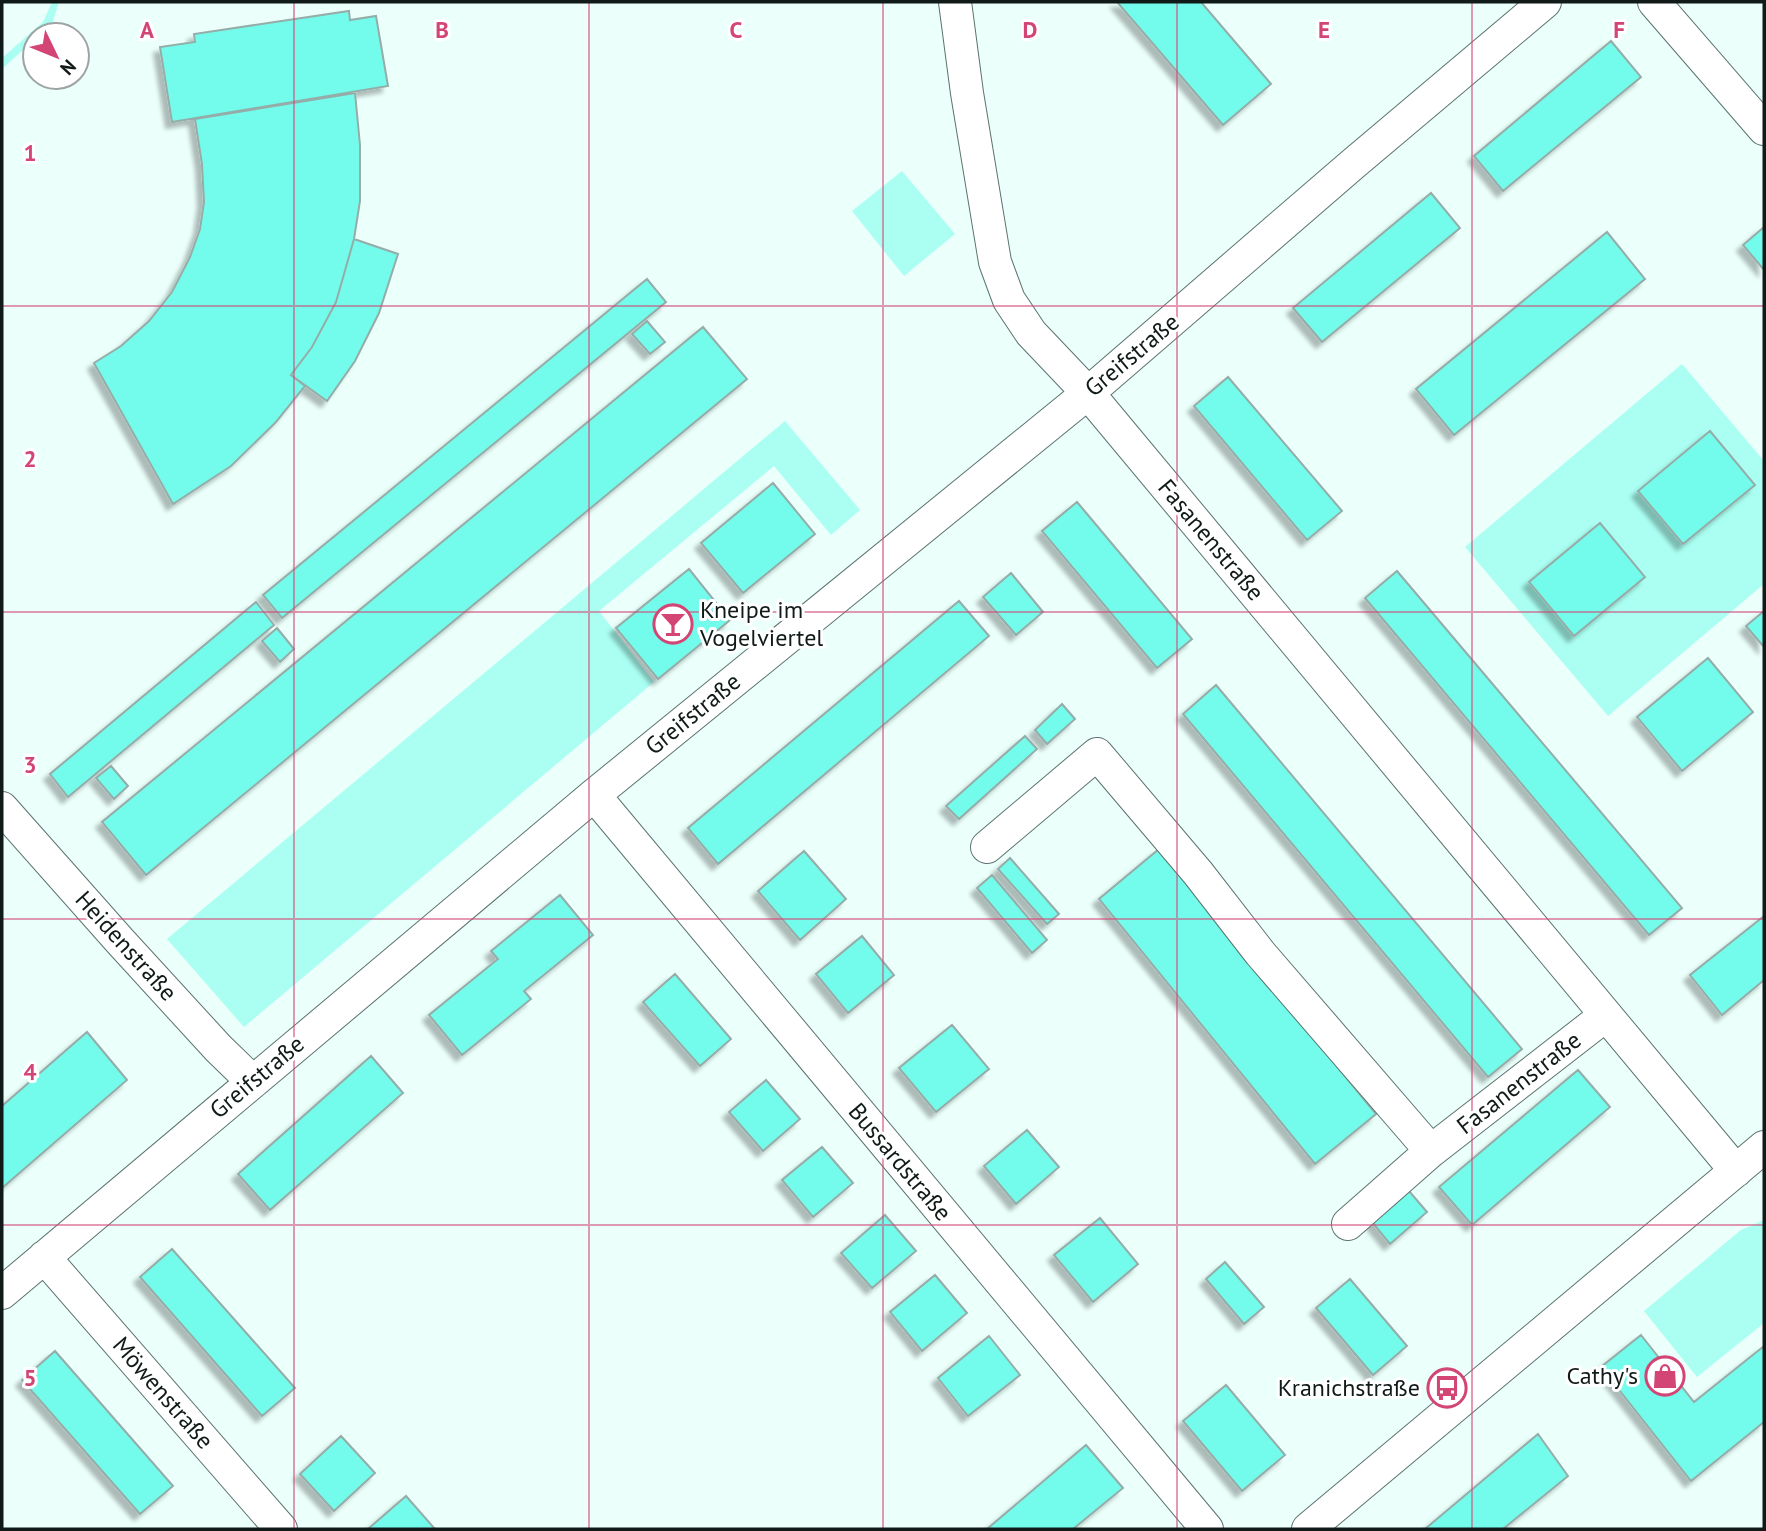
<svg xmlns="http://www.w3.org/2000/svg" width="1766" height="1531" font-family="'PT Sans',sans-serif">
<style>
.green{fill:#aafff2}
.building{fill:#73fceb;stroke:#95ada9;stroke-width:2;filter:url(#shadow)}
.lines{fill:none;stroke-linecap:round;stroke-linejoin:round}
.street-casing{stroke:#5c736f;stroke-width:34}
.street{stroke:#fff;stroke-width:32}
.grid{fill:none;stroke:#d24574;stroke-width:2;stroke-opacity:0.55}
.labels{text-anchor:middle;stroke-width:6;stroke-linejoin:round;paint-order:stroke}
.street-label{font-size:24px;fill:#101a18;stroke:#fff}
.poi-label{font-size:24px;fill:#101a18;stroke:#fff;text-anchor:end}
.grid-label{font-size:23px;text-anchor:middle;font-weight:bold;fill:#d24574;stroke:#fff;stroke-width:6;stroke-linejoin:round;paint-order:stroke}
</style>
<defs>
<filter id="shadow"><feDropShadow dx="-6" dy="6" stdDeviation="2" flood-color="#0004"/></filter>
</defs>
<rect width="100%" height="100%" fill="#ebfffb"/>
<path class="green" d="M 52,2 L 59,2 L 52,24 L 40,35 L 35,35 L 35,39 L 2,69 L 2,58 L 43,22 Z
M 902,171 L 955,234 L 904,276 L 852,211 Z
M 1682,364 L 1764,461 L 1764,584 L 1608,716 L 1465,547 Z
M 785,421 L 860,510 L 831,535 L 774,466 L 599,611 L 654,682 L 244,1027 L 167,939 Z
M 1764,1220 L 1764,1323 L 1697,1377 L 1644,1311 L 1741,1230 Z"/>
<path class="building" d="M 1117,2 L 1201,2 L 1271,84 L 1223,125 Z
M 349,11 L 350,20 L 376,16 L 388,86 L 172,122 L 160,47 L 195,42 L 194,34 Z
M 1611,41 L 1641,77 L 1503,191 L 1474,156 Z
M 355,93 L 360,145 L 360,201 L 354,239 L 336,302 L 312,347 L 291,375 L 305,386 L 276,422 L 231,466 L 173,504 L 94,363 L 121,346 L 149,321 L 172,292 L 190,257 L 200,229 L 204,202 L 202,164 L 195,119 Z
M 1431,193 L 1460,228 L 1322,342 L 1293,308 Z
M 1764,227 L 1764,270 L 1743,245 Z
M 1607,232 L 1645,279 L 1454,435 L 1416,389 Z
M 354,239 L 398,254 L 379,313 L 355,361 L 327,401 L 291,375 L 312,347 L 336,302 Z
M 647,279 L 666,302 L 282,618 L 263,595 Z
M 647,321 L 665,342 L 650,354 L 632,334 Z
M 703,327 L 747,379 L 146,875 L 102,822 Z
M 1228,377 L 1342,511 L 1307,540 L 1194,406 Z
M 1710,431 L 1755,485 L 1683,544 L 1638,491 Z
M 773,483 L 815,534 L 743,593 L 701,543 Z
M 1077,502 L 1192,639 L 1157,668 L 1042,531 Z
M 1600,523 L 1645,577 L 1574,636 L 1529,582 Z
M 689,569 L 730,620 L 658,679 L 616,628 Z
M 1397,571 L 1682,908 L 1649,935 L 1365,598 Z
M 1011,573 L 1043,612 L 1016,635 L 983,597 Z
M 959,601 L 989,636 L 718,864 L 688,828 Z
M 256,602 L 274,625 L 68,797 L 50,774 Z
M 1764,611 L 1764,647 L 1746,626 Z
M 277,628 L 294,649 L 280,662 L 262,641 Z
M 1708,658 L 1753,712 L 1682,771 L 1637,717 Z
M 1216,685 L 1522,1049 L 1488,1077 L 1183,714 Z
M 1062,704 L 1075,719 L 1047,744 L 1035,730 Z
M 1025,736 L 1037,749 L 959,819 L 946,806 Z
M 111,766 L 128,786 L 114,799 L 96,778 Z
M 1159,849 L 1376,1114 L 1315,1164 L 1099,899 Z
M 804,851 L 846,899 L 800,940 L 758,891 Z
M 1010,858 L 1059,914 L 1047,924 L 998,869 Z
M 992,875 L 1047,940 L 1032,953 L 977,888 Z
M 560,895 L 593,935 L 524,991 L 531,999 L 462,1055 L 429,1015 L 498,959 L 491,951 Z
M 1764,916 L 1764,980 L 1722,1015 L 1690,975 Z
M 862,936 L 894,975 L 848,1013 L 816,974 Z
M 675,974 L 731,1039 L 700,1066 L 643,1002 Z
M 952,1025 L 989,1069 L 936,1112 L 899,1068 Z
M 87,1032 L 127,1080 L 2,1188 L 2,1106 Z
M 371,1056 L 403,1093 L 270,1210 L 238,1174 Z
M 1578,1070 L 1610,1107 L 1472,1225 L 1439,1187 Z
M 766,1080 L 800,1119 L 763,1151 L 729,1112 Z
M 1027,1130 L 1059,1167 L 1016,1204 L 984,1166 Z
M 822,1147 L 853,1183 L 813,1217 L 782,1180 Z
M 1409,1191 L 1427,1212 L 1390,1244 L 1372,1222 Z
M 885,1215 L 916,1251 L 872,1288 L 841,1253 Z
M 1100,1218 L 1138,1264 L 1093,1302 L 1054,1255 Z
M 172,1249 L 295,1388 L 262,1416 L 140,1277 Z
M 1225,1262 L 1264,1307 L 1244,1324 L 1206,1279 Z
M 935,1275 L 967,1313 L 922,1351 L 890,1312 Z
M 1350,1279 L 1407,1346 L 1373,1375 L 1316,1308 Z
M 1641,1335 L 1694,1402 L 1764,1346 L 1764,1422 L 1691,1481 L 1601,1367 Z
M 989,1336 L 1020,1375 L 968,1416 L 938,1378 Z
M 55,1351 L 173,1486 L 140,1514 L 22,1380 Z
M 1226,1385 L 1285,1455 L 1242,1491 L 1183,1421 Z
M 1538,1434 L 1568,1476 L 1503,1529 L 1425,1529 Z
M 341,1436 L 375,1473 L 334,1511 L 300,1474 Z
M 1086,1445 L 1123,1488 L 1073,1529 L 987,1529 Z
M 406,1496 L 435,1529 L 368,1529 Z"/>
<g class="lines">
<g class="street-casing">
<path id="street" d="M 955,2 L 967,93 L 995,262 L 1009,300 L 1031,333 L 1088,393 L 1736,1171
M 1654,2 L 1764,129
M 594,795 L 1207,1529
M 2,808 L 120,941 L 218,1048 L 253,1082
M 987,847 L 1097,754 L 1198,873 L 1260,953 L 1431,1151
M 1348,1224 L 1431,1151 L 1606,1015
M 44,1257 L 281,1529
M 2,1293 L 594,795 L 1088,393 L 1353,164 L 1545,2
M 1308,1529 L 1764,1147"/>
</g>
<use href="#street" class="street"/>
</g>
<path class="grid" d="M 294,2 L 294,1529M 589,2 L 589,1529M 883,2 L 883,1529M 1177,2 L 1177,1529M 1472,2 L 1472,1529M 2,306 L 1764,306M 2,612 L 1764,612M 2,919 L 1764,919M 2,1225 L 1764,1225"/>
<defs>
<g id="bar-ring" transform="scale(2.0125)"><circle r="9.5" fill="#fff" stroke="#d24574" stroke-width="1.5"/><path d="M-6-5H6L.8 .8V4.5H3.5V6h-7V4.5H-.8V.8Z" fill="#d24574"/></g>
<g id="shop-ring" transform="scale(2.0125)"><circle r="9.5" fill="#fff" stroke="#d24574" stroke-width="1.5"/><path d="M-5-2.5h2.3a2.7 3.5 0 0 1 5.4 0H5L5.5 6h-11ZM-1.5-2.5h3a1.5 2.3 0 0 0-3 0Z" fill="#d24574"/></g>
<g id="bus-ring" transform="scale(2.0125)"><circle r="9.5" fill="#fff" stroke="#d24574" stroke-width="1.5"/><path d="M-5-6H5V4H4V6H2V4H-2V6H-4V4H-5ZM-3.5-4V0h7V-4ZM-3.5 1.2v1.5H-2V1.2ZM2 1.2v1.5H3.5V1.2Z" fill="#d24574"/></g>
</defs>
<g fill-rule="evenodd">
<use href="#bar-ring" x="673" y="624"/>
<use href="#shop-ring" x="1665" y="1376"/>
<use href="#bus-ring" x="1447" y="1388"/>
</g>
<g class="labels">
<g class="street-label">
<text transform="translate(1132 355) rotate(-40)" y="8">Greifstraße</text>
<text transform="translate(1211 540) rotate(50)" y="8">Fasanenstraße</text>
<text transform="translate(693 714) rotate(-39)" y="8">Greifstraße</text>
<text transform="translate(126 946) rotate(48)" y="8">Heidenstraße</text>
<text transform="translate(257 1077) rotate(-40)" y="8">Greifstraße</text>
<text transform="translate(1519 1083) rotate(-38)" y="8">Fasanenstraße</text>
<text transform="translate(900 1162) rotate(50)" y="8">Bussardstraße</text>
<text transform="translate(163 1393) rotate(49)" y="8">Möwenstraße</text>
</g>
<g class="poi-label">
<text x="700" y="618" text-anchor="start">Kneipe im<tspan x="700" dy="28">Vogelviertel</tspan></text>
<text x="1638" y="1384">Cathy's</text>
<text x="1420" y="1396">Kranichstraße</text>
</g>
</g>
<g class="grid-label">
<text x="147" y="38">A</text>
<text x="442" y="38">B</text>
<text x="736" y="38">C</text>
<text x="1030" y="38">D</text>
<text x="1324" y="38">E</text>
<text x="1619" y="38">F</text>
<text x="30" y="161">1</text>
<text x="30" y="467">2</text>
<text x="30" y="773">3</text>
<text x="30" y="1080">4</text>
<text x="30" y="1386">5</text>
</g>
<rect width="1766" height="1531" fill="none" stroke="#101a18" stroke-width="7"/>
<g transform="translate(56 56) rotate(133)"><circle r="33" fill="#ffffff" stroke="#9fa3a3" stroke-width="2"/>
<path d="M0-5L12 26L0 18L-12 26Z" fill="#d24574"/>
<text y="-10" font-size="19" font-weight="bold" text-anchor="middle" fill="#101a18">N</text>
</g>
</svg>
